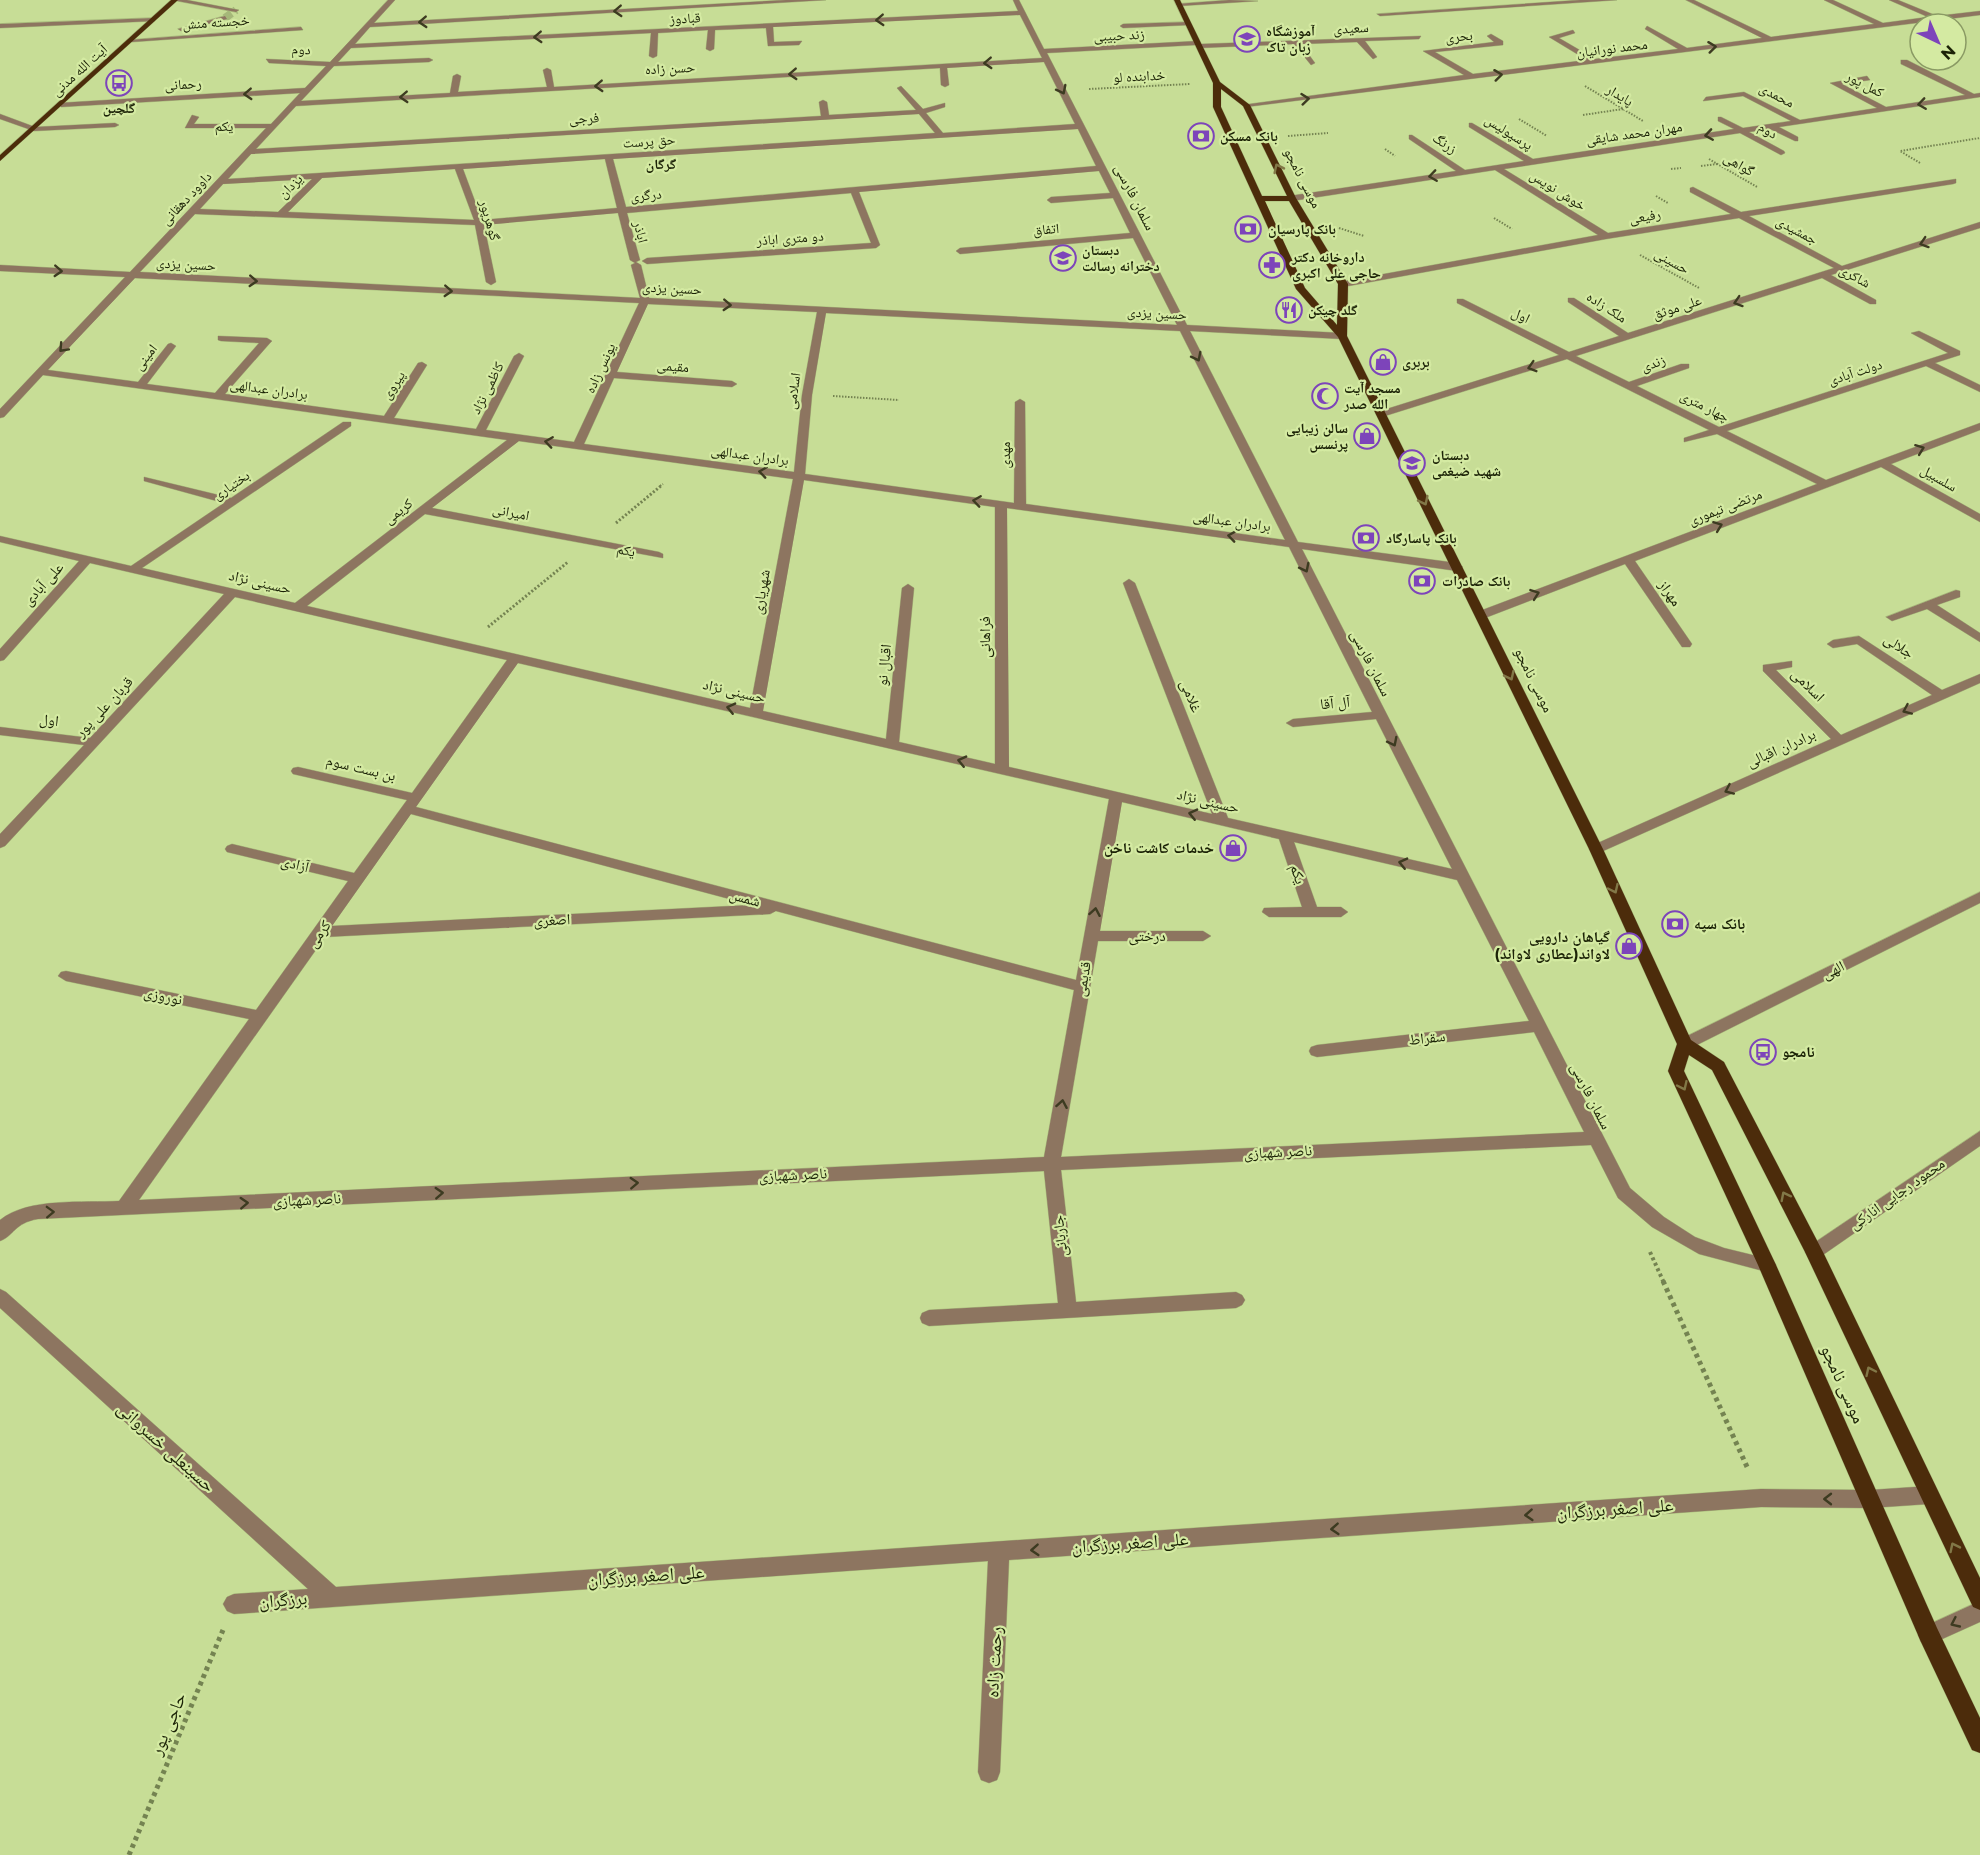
<svg xmlns="http://www.w3.org/2000/svg" width="1980" height="1855" font-family="Montserrat,'Noto Naskh Arabic',sans-serif">
<style>
.lines{fill:none;stroke-linecap:round;stroke-linejoin:round}
.minor-tunnel{stroke:#a5b879;stroke-width:8;stroke-dasharray:8 4;stroke-linecap:butt}
.minor-casing{stroke:#a8bb7c;stroke-width:1}
.major-casing{stroke:#a8bb7c;stroke-width:1}
.path-far3{stroke:#748351;stroke-width:2;stroke-dasharray:1.5 1.5;stroke-linecap:butt}
.path-far2{stroke:#748351;stroke-width:3;stroke-dasharray:2 2;stroke-linecap:butt}
.path-far1{stroke:#748351;stroke-width:4;stroke-dasharray:3 3;stroke-linecap:butt}
.path{stroke:#748351;stroke-width:5;stroke-dasharray:4 4;stroke-linecap:butt}
.minor{fill:#8d7560;fill-rule:evenodd}
.major{fill:#4c2c0b;fill-rule:evenodd}
.oneway{stroke:#3d3b21}
.oneway2{stroke:#827847}
.labels{text-anchor:middle;stroke-width:4.5;stroke-linejoin:round;paint-order:stroke}
.far-street-label{font-size:14px;fill:#1b2206;stroke:#d4eaa2}
.far-poi-label{font-size:14px;font-weight:bold;fill:#1b2206;stroke:#d4eaa2;text-anchor:start}
.far-neighbourhood-label{font-size:14px;font-weight:bold;fill:#1b2206;stroke:#d4eaa2}
.street-label{font-size:15px;fill:#1b2206;stroke:#d4eaa2}
.poi-label{font-size:15px;font-weight:bold;fill:#1b2206;stroke:#d4eaa2;text-anchor:end}
.near-street-label{font-size:18px;fill:#1b2206;stroke:#d4eaa2}
</style>
<rect width="100%" height="100%" fill="#c7dd96"/>
<g class="lines">
<path class="minor-tunnel" d="M 225,18 L 236,10"/>
<g class="minor-casing">
<path id="minor" d="M 172,0 L 187,0 L 239,10 L 236,12 Z
M 388,0 L 395,0 L 374,23 L 786,0 L 826,0 L 370,27 L 355,44 L 1018,11 L 1013,0 L 1019,0 L 1044,49 L 1198,41 L 1201,44 L 1421,36 L 1419,39 L 1365,41 L 1377,57 L 1373,59 L 1357,42 L 1301,44 L 1315,63 L 1311,65 L 1294,44 L 1199,48 L 1196,45 L 1047,53 L 1187,325 L 1342,333 L 1347,336 L 1342,339 L 1190,331 L 1298,542 L 1457,563 L 1463,567 L 1457,571 L 1302,549 L 1630,1188 L 1664,1217 L 1695,1237 L 1724,1248 L 1773,1260 L 1776,1265 L 1773,1270 L 1767,1272 L 1699,1254 L 1652,1227 L 1618,1198 L 1591,1145 L 1061,1170 L 1076,1302 L 1236,1292 L 1242,1295 L 1245,1300 L 1242,1305 L 1236,1308 L 929,1326 L 922,1323 L 920,1318 L 922,1313 L 929,1310 L 1058,1303 L 1044,1171 L 38,1219 C 14,1223 14,1236 0,1241 L 0,1220 C 28,1197 84,1203 119,1201 L 249,1019 L 66,981 L 58,976 L 61,972 L 66,971 L 256,1010 L 348,881 L 227,852 L 225,849 L 227,846 L 232,844 L 354,873 L 407,800 L 293,774 L 291,771 L 293,768 L 298,767 L 412,793 L 507,660 L 235,597 L 5,846 L 0,848 L 0,834 L 84,745 L 0,735 L 0,727 L 90,738 L 224,594 L 90,563 L 4,660 L 0,661 L 0,649 L 79,561 L 0,542 L 0,536 L 131,566 L 224,503 L 144,481 L 144,477 L 231,498 L 343,422 L 351,422 L 351,426 L 142,568 L 295,603 L 507,440 L 43,375 L 4,417 L 0,418 L 0,409 L 125,277 L 0,271 L 0,265 L 130,272 L 266,128 L 185,128 L 192,115 L 199,117 L 194,124 L 271,124 L 300,93 L 61,107 L 58,103 L 305,88 L 326,66 L 269,63 L 266,59 L 330,62 ZM 1020,15 L 1042,58 L 554,87 L 551,70 L 547,68 L 543,70 L 547,87 L 458,92 L 461,76 L 457,74 L 453,76 L 450,93 L 301,101 L 334,66 L 429,62 L 433,60 L 429,58 L 338,62 L 351,48 L 651,33 L 649,56 L 653,58 L 657,56 L 658,33 L 708,30 L 706,49 L 710,51 L 714,49 L 715,30 L 766,28 L 768,46 L 799,45 L 802,41 L 774,42 L 773,27 ZM 1044,62 L 1075,124 L 943,133 L 926,113 L 945,107 L 945,103 L 923,109 L 901,86 L 897,88 L 916,110 L 829,115 L 827,102 L 823,100 L 819,102 L 821,116 L 256,149 L 296,106 L 940,68 L 941,85 L 945,87 L 949,85 L 947,68 ZM 919,114 L 935,133 L 228,179 L 251,154 ZM 1078,129 L 1096,166 L 626,207 L 613,159 ZM 605,159 L 617,208 L 482,220 L 463,169 ZM 455,169 L 474,220 L 288,212 L 322,178 ZM 1099,171 L 1110,193 L 1051,197 L 1047,200 L 1051,203 L 1113,198 L 1130,233 L 960,248 L 956,251 L 960,254 L 1133,238 L 1177,325 L 649,298 L 641,265 L 636,262 L 640,260 L 627,213 L 851,193 L 871,243 L 647,258 L 642,261 L 647,264 L 876,248 L 880,245 L 859,192 ZM 312,179 L 278,212 L 200,209 L 223,184 ZM 618,213 L 630,260 L 635,263 L 631,265 L 640,298 L 140,272 L 195,214 L 475,225 L 486,282 L 491,285 L 496,282 L 484,225 ZM 135,278 L 639,303 L 574,442 L 486,430 L 524,356 L 519,353 L 514,356 L 476,429 L 394,418 L 427,365 L 422,362 L 418,363 L 384,416 L 225,394 L 270,343 L 272,341 L 267,338 L 218,336 L 218,340 L 221,341 L 259,343 L 215,393 L 147,384 L 176,346 L 171,343 L 168,344 L 138,382 L 48,370 ZM 648,304 L 817,312 L 802,395 L 794,472 L 584,444 L 614,378 L 732,387 L 737,384 L 732,381 L 617,372 ZM 826,313 L 1180,331 L 1285,540 L 1026,504 L 1025,402 L 1020,399 L 1015,402 L 1014,503 L 805,474 L 812,395 ZM 519,441 L 793,479 L 750,708 L 307,606 L 425,514 L 663,558 L 663,554 L 659,552 L 432,508 ZM 804,480 L 995,507 L 995,764 L 899,742 L 914,588 L 908,584 L 902,588 L 886,739 L 763,711 ZM 1007,508 L 1289,547 L 1372,712 L 1293,719 L 1286,723 L 1293,727 L 1376,719 L 1452,869 L 1228,818 L 1135,583 L 1129,579 L 1123,583 L 1212,814 L 1009,767 ZM 518,663 L 1109,799 L 1076,980 L 416,807 ZM 1122,802 L 1279,839 L 1302,907 L 1264,908 L 1262,912 L 1269,917 L 1341,917 L 1348,912 L 1341,907 L 1317,907 L 1294,842 L 1457,880 L 1529,1021 L 1317,1045 L 1311,1047 L 1309,1051 L 1311,1055 L 1317,1057 L 1534,1032 L 1584,1132 L 1061,1157 L 1098,941 L 1203,941 L 1211,936 L 1203,931 L 1100,931 ZM 411,814 L 752,905 L 332,926 ZM 776,911 L 1074,990 L 1044,1157 L 139,1200 L 325,937 L 770,914 Z
M 1229,0 L 1258,1 L 1179,6 L 1176,4 Z
M 1580,0 L 1617,0 L 1380,16 L 1377,14 Z
M 1686,0 L 1694,0 L 1771,37 L 1874,24 L 1824,0 L 1833,0 L 1883,23 L 1928,17 L 1889,0 L 1898,0 L 1937,16 L 1980,11 L 1980,15 L 1246,107 L 1242,105 L 1464,75 L 1423,51 L 1494,42 L 1487,36 L 1491,34 L 1503,41 L 1503,45 L 1435,52 L 1473,74 L 1587,60 L 1549,37 L 1573,30 L 1575,33 L 1559,38 L 1595,59 L 1678,49 L 1645,29 L 1647,26 L 1687,48 L 1762,38 Z
M 225,16 L 227,19 L 181,31 L 178,29 Z
M 153,18 L 155,21 L 0,28 L 0,24 Z
M 1188,22 L 1190,25 L 1123,28 L 1120,26 L 1123,24 Z
M 301,27 L 303,30 L 132,42 L 128,40 Z
M 1901,60 L 1907,60 L 1974,94 L 1980,93 L 1980,97 L 1779,127 L 1798,137 L 1798,141 L 1795,141 L 1770,129 L 1749,132 L 1784,151 L 1785,153 L 1781,155 L 1740,133 L 1504,169 L 1608,233 L 1731,214 L 1690,192 L 1690,188 L 1693,187 L 1741,212 L 1956,179 L 1956,183 L 1953,184 L 1749,216 L 1842,266 L 1980,222 L 1980,228 L 1831,275 L 1876,300 L 1876,304 L 1870,304 L 1822,278 L 1576,356 L 1629,382 L 1681,364 L 1689,364 L 1689,368 L 1637,386 L 1719,427 L 1948,353 L 1911,333 L 1919,331 L 1960,351 L 1960,355 L 1935,363 L 1980,385 L 1980,392 L 1926,366 L 1727,431 L 1826,480 L 1980,423 L 1980,430 L 1891,464 L 1980,514 L 1980,522 L 1881,467 L 1635,561 L 1692,644 L 1690,647 L 1682,647 L 1625,564 L 1485,618 L 1477,618 L 1477,612 L 1817,484 L 1717,434 L 1684,442 L 1684,438 L 1709,430 L 1567,359 L 1385,416 L 1377,416 L 1377,412 L 1559,355 L 1457,303 L 1457,299 L 1463,299 L 1569,352 L 1619,336 L 1568,302 L 1568,298 L 1574,298 L 1628,333 L 1834,268 L 1739,218 L 1606,239 L 1343,287 L 1338,284 L 1340,282 L 1598,235 L 1495,170 L 1292,201 L 1289,200 L 1289,196 L 1456,171 L 1409,139 L 1409,135 L 1412,135 L 1465,170 L 1524,161 L 1469,127 L 1469,123 L 1472,123 L 1533,159 L 1734,129 L 1718,121 L 1718,117 L 1721,117 L 1743,128 L 1791,121 L 1743,96 L 1703,101 L 1706,97 L 1744,92 L 1800,120 L 1877,108 L 1830,83 L 1867,76 L 1870,80 L 1842,84 L 1886,107 L 1965,95 L 1901,64 Z
M 0,114 L 35,127 L 115,123 L 119,125 L 115,127 L 34,131 L 0,119 Z
M 1956,590 L 1960,591 L 1960,597 L 1937,605 L 1980,633 L 1980,642 L 1927,609 L 1892,621 L 1886,617 Z
M 1859,636 L 1942,690 L 1980,674 L 1980,683 L 1601,852 L 1591,852 L 1589,849 L 1591,846 L 1831,739 L 1763,671 L 1763,665 L 1792,661 L 1792,667 L 1776,670 L 1841,735 L 1932,695 L 1857,644 L 1833,648 L 1827,644 L 1833,640 Z
M 1980,892 L 1980,903 L 1691,1048 L 1679,1048 L 1677,1044 L 1679,1040 Z
M 1980,1131 L 1980,1146 L 1820,1257 L 1814,1259 L 1808,1257 L 1805,1252 L 1808,1247 Z
M 0,1289 L 6,1292 L 336,1587 L 1761,1489 L 1870,1490 L 1929,1486 L 1936,1489 L 1939,1495 L 1936,1501 L 1929,1504 L 1870,1508 L 1761,1507 L 1009,1560 L 1000,1772 L 997,1780 L 989,1783 L 981,1780 L 978,1772 L 988,1561 L 234,1614 L 227,1611 L 223,1604 L 227,1597 L 234,1594 L 308,1589 L 0,1308 Z
M 1980,1601 L 1980,1622 L 1929,1645 L 1921,1642 L 1918,1635 L 1921,1628 Z"/>
</g>
<g class="major-casing">
<path id="major" d="M 171,0 L 178,0 L 0,161 L 0,155 Z
M 1174,0 L 1180,0 L 1220,82 L 1250,105 L 1296,198 L 1348,284 L 1347,336 L 1603,849 L 1691,1040 L 1724,1062 L 1726,1066 L 1823,1252 L 1980,1578 L 1980,1610 L 1973,1607 L 1805,1252 L 1712,1070 L 1689,1055 L 1684,1071 L 1776,1265 L 1937,1628 L 1980,1718 L 1980,1753 L 1972,1750 L 1921,1642 L 1758,1265 L 1668,1071 L 1677,1044 L 1589,849 L 1338,337 L 1296,289 L 1213,107 L 1213,83 ZM 1221,89 L 1243,106 L 1287,196 L 1262,196 L 1221,107 ZM 1265,201 L 1289,201 L 1338,284 L 1337,325 L 1305,288 Z"/>
</g>
<path class="path-far3" d="M 1585,86 L 1643,121
M 1089,89 L 1190,84
M 1583,115 L 1623,109
M 1519,119 L 1547,136
M 1288,136 L 1328,133
M 1385,149 L 1395,156
M 1709,159 L 1757,187
M 1920,163 L 1900,151 L 1980,138
M 1701,166 L 1717,164
M 1671,169 L 1681,168
M 1656,196 L 1668,203
M 1494,218 L 1512,229
M 1339,228 L 1364,236
M 1640,255 L 1699,288
M 833,396 L 899,400
M 660,486 L 663,484"/>
<path class="path-far2" d="M 616,523 L 662,485
M 488,627 L 568,562"/>
<path class="path-far1" d="M 1650,1252 L 1664,1283"/>
<path class="path" d="M 1663,1281 L 1748,1469
M 129,1855 L 223,1630"/>
<use href="#minor" class="minor"/>
<use href="#major" class="major"/>
</g>
<defs><path id="oneway-chevron" d="M-2-3.5L2.5 0L-2 3.5" fill="none" stroke-width="1.6" stroke-linecap="round" stroke-linejoin="round" transform="scale(1.5)"/></defs>
<g class="oneway">
<use href="#oneway-chevron" transform="translate(618 11) rotate(177)"/>
<use href="#oneway-chevron" transform="translate(880 20) rotate(177)"/>
<use href="#oneway-chevron" transform="translate(423 22) rotate(177)"/>
<use href="#oneway-chevron" transform="translate(538 37) rotate(177)"/>
<use href="#oneway-chevron" transform="translate(1712 47) rotate(-7)"/>
<use href="#oneway-chevron" transform="translate(988 63) rotate(177)"/>
<use href="#oneway-chevron" transform="translate(793 74) rotate(177)"/>
<use href="#oneway-chevron" transform="translate(1498 75) rotate(-7)"/>
<use href="#oneway-chevron" transform="translate(599 86) rotate(177)"/>
<use href="#oneway-chevron" transform="translate(1062 90) rotate(63)"/>
<use href="#oneway-chevron" transform="translate(248 94) rotate(177)"/>
<use href="#oneway-chevron" transform="translate(404 97) rotate(177)"/>
<use href="#oneway-chevron" transform="translate(1305 99) rotate(-6)"/>
<use href="#oneway-chevron" transform="translate(1922 104) rotate(172)"/>
<use href="#oneway-chevron" transform="translate(1709 135) rotate(171)"/>
<use href="#oneway-chevron" transform="translate(1433 176) rotate(172)"/>
<use href="#oneway-chevron" transform="translate(1924 243) rotate(162)"/>
<use href="#oneway-chevron" transform="translate(58 271) rotate(3)"/>
<use href="#oneway-chevron" transform="translate(253 281) rotate(3)"/>
<use href="#oneway-chevron" transform="translate(448 291) rotate(3)"/>
<use href="#oneway-chevron" transform="translate(1738 302) rotate(162)"/>
<use href="#oneway-chevron" transform="translate(727 305) rotate(3)"/>
<use href="#oneway-chevron" transform="translate(63 348) rotate(133)"/>
<use href="#oneway-chevron" transform="translate(1197 357) rotate(63)"/>
<use href="#oneway-chevron" transform="translate(1532 367) rotate(163)"/>
<use href="#oneway-chevron" transform="translate(549 442) rotate(-172)"/>
<use href="#oneway-chevron" transform="translate(1920 449) rotate(-21)"/>
<use href="#oneway-chevron" transform="translate(763 472) rotate(-172)"/>
<use href="#oneway-chevron" transform="translate(977 501) rotate(-172)"/>
<use href="#oneway-chevron" transform="translate(1718 526) rotate(-21)"/>
<use href="#oneway-chevron" transform="translate(1232 536) rotate(-172)"/>
<use href="#oneway-chevron" transform="translate(1305 568) rotate(63)"/>
<use href="#oneway-chevron" transform="translate(1535 594) rotate(-20)"/>
<use href="#oneway-chevron" transform="translate(731 708) rotate(-167)"/>
<use href="#oneway-chevron" transform="translate(1907 710) rotate(156)"/>
<use href="#oneway-chevron" transform="translate(1393 742) rotate(63)"/>
<use href="#oneway-chevron" transform="translate(962 761) rotate(-167)"/>
<use href="#oneway-chevron" transform="translate(1729 790) rotate(156)"/>
<use href="#oneway-chevron" transform="translate(1193 814) rotate(-167)"/>
<use href="#oneway-chevron" transform="translate(1403 863) rotate(-167)"/>
<use href="#oneway-chevron" transform="translate(1095 912) rotate(-80)"/>
<use href="#oneway-chevron" transform="translate(1062 1104) rotate(-80)"/>
<use href="#oneway-chevron" transform="translate(634 1183) rotate(-3)"/>
<use href="#oneway-chevron" transform="translate(439 1193) rotate(-3)"/>
<use href="#oneway-chevron" transform="translate(244 1203) rotate(-3)"/>
<use href="#oneway-chevron" transform="translate(50 1212) rotate(-2)"/>
<use href="#oneway-chevron" transform="translate(1828 1499) rotate(-180)"/>
<use href="#oneway-chevron" transform="translate(1529 1515) rotate(176)"/>
<use href="#oneway-chevron" transform="translate(1335 1529) rotate(176)"/>
<use href="#oneway-chevron" transform="translate(1035 1550) rotate(176)"/>
<use href="#oneway-chevron" transform="translate(1955 1623) rotate(155)"/>
</g>
<g class="oneway2">
<use href="#oneway-chevron" transform="translate(1278 168) rotate(-116)"/>
<use href="#oneway-chevron" transform="translate(1424 501) rotate(64)"/>
<use href="#oneway-chevron" transform="translate(1510 676) rotate(64)"/>
<use href="#oneway-chevron" transform="translate(1614 889) rotate(65)"/>
<use href="#oneway-chevron" transform="translate(1683 1086) rotate(65)"/>
<use href="#oneway-chevron" transform="translate(1785 1196) rotate(-117)"/>
<use href="#oneway-chevron" transform="translate(1870 1371) rotate(-115)"/>
<use href="#oneway-chevron" transform="translate(1954 1547) rotate(-116)"/>
</g>
<defs>
<g id="school-ring" transform="scale(1.35)"><circle r="9.5" fill="#d4eaa2" stroke="#7d44ba" stroke-width="1.5"/><path d="M0-5L7-2L0 1L-7-2ZM-4 1L0 2.5L4 1V4Q0 6-4 4Z" fill="#7d44ba"/></g>
<g id="bus-ring" transform="scale(1.35)"><circle r="9.5" fill="#d4eaa2" stroke="#7d44ba" stroke-width="1.5"/><path d="M-5-6H5V4H4V6H2V4H-2V6H-4V4H-5ZM-3.5-4V0h7V-4ZM-3.5 1.2v1.5H-2V1.2ZM2 1.2v1.5H3.5V1.2Z" fill="#7d44ba"/></g>
<g id="bank-ring" transform="scale(1.35)"><circle r="9.5" fill="#d4eaa2" stroke="#7d44ba" stroke-width="1.5"/><path d="M-6-4H6V4H-6ZM0-2.3a2.3 2.3 0 1 0 0 4.6a2.3 2.3 0 1 0 0-4.6Z" fill="#7d44ba"/></g>
<g id="pharmacy-ring" transform="scale(1.35)"><circle r="9.5" fill="#d4eaa2" stroke="#7d44ba" stroke-width="1.5"/><path d="M-2-6h4v4h4v4h-4v4h-4v-4h-4v-4h4Z" fill="#7d44ba"/></g>
<g id="restaurant-ring" transform="scale(1.35)"><circle r="9.5" fill="#d4eaa2" stroke="#7d44ba" stroke-width="1.5"/><path d="M-5-6h1v4h1v-4h1v4h1v-4h1v5L-1.5 .5V6h-2V.5L-5-1ZM5-6V6H3V1.5H1.5Q1.5-4 5-6Z" fill="#7d44ba"/></g>
<g id="shop-ring" transform="scale(1.35)"><circle r="9.5" fill="#d4eaa2" stroke="#7d44ba" stroke-width="1.5"/><path d="M-5-2.5h2.3a2.7 3.5 0 0 1 5.4 0H5L5.5 6h-11ZM-1.5-2.5h3a1.5 2.3 0 0 0-3 0Z" fill="#7d44ba"/></g>
<g id="mosque-ring" transform="scale(1.35)"><circle r="9.5" fill="#d4eaa2" stroke="#7d44ba" stroke-width="1.5"/><path d="M3.5-4.9A6 6 0 1 0 3.5 4.9A5 5 0 1 1 3.5-4.9Z" fill="#7d44ba"/></g>
</defs>
<g fill-rule="evenodd">
<use href="#school-ring" x="1247" y="39"/>
<use href="#bus-ring" x="119" y="83"/>
<use href="#bank-ring" x="1201" y="136"/>
<use href="#bank-ring" x="1248" y="229"/>
<use href="#school-ring" x="1063" y="258"/>
<use href="#pharmacy-ring" x="1272" y="265"/>
<use href="#restaurant-ring" x="1289" y="310"/>
<use href="#shop-ring" x="1383" y="362"/>
<use href="#mosque-ring" x="1325" y="396"/>
<use href="#shop-ring" x="1367" y="436"/>
<use href="#school-ring" x="1412" y="463"/>
<use href="#bank-ring" x="1366" y="538"/>
<use href="#bank-ring" x="1422" y="581"/>
<use href="#shop-ring" x="1233" y="848"/>
<use href="#bank-ring" x="1675" y="924"/>
<use href="#shop-ring" x="1629" y="946"/>
<use href="#bus-ring" x="1763" y="1052"/>
</g>
<g class="labels">
<g class="far-street-label">
<text transform="translate(685 18) rotate(-3)" y="5">قبادوز</text>
<text transform="translate(216 22) rotate(-4)" y="5">خجسته منش</text>
<text transform="translate(1351 28) rotate(-3)" y="5">سعیدی</text>
<text transform="translate(1119 35) rotate(-3)" y="5">زند حبیبی</text>
<text transform="translate(1459 36) rotate(-6)" y="5">بحری</text>
<text transform="translate(1612 48) rotate(-7)" y="5">محمد نورانیان</text>
<text transform="translate(301 49) rotate(2)" y="5">دوم</text>
<text transform="translate(670 68) rotate(-3)" y="5">حسن زاده</text>
<text transform="translate(79 70) rotate(-42)" y="5">آیت الله مدنی</text>
<text transform="translate(1139 76) rotate(-3)" y="5">خدابنده لو</text>
<text transform="translate(183 84) rotate(-3)" y="5">رحمانی</text>
<text transform="translate(1865 84) rotate(27)" y="5">کمل پور</text>
<text transform="translate(1620 95) rotate(31)" y="5">پایدار</text>
<text transform="translate(1777 95) rotate(27)" y="5">محمدی</text>
<text transform="translate(584 118) rotate(-3)" y="5">فرجی</text>
<text x="224" y="131">یکم</text>
<text transform="translate(1768 130) rotate(30)" y="5">دوم</text>
<text transform="translate(1509 132) rotate(32)" y="5">پرسپولیس</text>
<text transform="translate(1634 133) rotate(-8)" y="5">مهران محمد شایقی</text>
<text transform="translate(649 141) rotate(-4)" y="5">حق پرست</text>
<text transform="translate(1445 143) rotate(34)" y="5">زرنگ</text>
<text transform="translate(1739 164) rotate(30)" y="5">گواهی</text>
<text transform="translate(1303 178) rotate(63)" y="5">موسی نامجو</text>
<text transform="translate(290 186) rotate(-44)" y="5">یزدان</text>
<text transform="translate(1558 190) rotate(32)" y="5">خوش نویس</text>
<text transform="translate(646 195) rotate(-5)" y="5">درگری</text>
<text transform="translate(186 198) rotate(-47)" y="5">داوود دهقانی</text>
<text transform="translate(1645 216) rotate(-9)" y="5">رفیعی</text>
<text transform="translate(490 220) rotate(74)" y="5">گوهرپور</text>
<text transform="translate(1046 229) rotate(-5)" y="5">اتفاق</text>
<text transform="translate(1797 230) rotate(28)" y="5">جمشیدی</text>
<text transform="translate(641 232) rotate(76)" y="5">اباذر</text>
<text transform="translate(790 238) rotate(-4)" y="5">دو متری اباذر</text>
<text transform="translate(1672 261) rotate(29)" y="5">حسینی</text>
<text transform="translate(186 264) rotate(3)" y="5">حسین یزدی</text>
<text transform="translate(1855 276) rotate(29)" y="5">شاکری</text>
<text transform="translate(672 288) rotate(3)" y="5">حسین یزدی</text>
<text transform="translate(1607 307) rotate(33)" y="5">ملک زاده</text>
<text transform="translate(1677 307) rotate(-18)" y="5">علی موثق</text>
<text transform="translate(1157 313) rotate(3)" y="5">حسین یزدی</text>
<text transform="translate(1521 315) rotate(26)" y="5">اول</text>
<text transform="translate(145 357) rotate(-52)" y="5">امینی</text>
<text transform="translate(1653 363) rotate(-19)" y="5">زندی</text>
<text transform="translate(673 366) rotate(4)" y="5">مقیمی</text>
<text transform="translate(600 368) rotate(-65)" y="5">یونس زاده</text>
<text transform="translate(1855 372) rotate(-18)" y="5">دولت آبادی</text>
<text transform="translate(393 385) rotate(-57)" y="5">پیروی</text>
<text transform="translate(487 388) rotate(-63)" y="5">کاظمی نژاد</text>
<text transform="translate(269 389) rotate(8)" y="5">برادران عبدالهی</text>
<text transform="translate(793 391) rotate(-82)" y="5">اسلامی</text>
<text transform="translate(1705 406) rotate(27)" y="5">چهار متری</text>
<text transform="translate(750 455) rotate(8)" y="5">برادران عبدالهی</text>
<text transform="translate(1005 455) rotate(-90)" y="5">مهدی</text>
<text transform="translate(1939 478) rotate(30)" y="5">سلسبیل</text>
<text transform="translate(231 485) rotate(-34)" y="5">بختیاری</text>
<text transform="translate(1725 507) rotate(-21)" y="5">مرتضی تیموری</text>
<text transform="translate(398 511) rotate(-38)" y="5">کریمی</text>
<text transform="translate(511 512) rotate(11)" y="5">امیرانی</text>
<text transform="translate(1232 521) rotate(8)" y="5">برادران عبدالهی</text>
<text transform="translate(626 550) rotate(11)" y="5">یکم</text>
</g>
<g class="far-poi-label">
<text x="1266" y="36">آموزشگاه<tspan x="1266" dy="16">زبان تاک</tspan></text>
<text x="119" y="113" text-anchor="middle">گلچین</text>
<text x="1220" y="141">بانک مسکن</text>
<text x="1268" y="234">بانک پارسیان</text>
<text x="1082" y="255">دبستان<tspan x="1082" dy="16">دخترانه رسالت</tspan></text>
<text x="1292" y="262">داروخانه دکتر<tspan x="1292" dy="16">حاجی علی اکبری</tspan></text>
<text x="1308" y="315">گلد چیکن</text>
<text x="1402" y="367">بربری</text>
<text x="1344" y="393">مسجد آیت<tspan x="1344" dy="16">الله صدر</tspan></text>
<text x="1348" y="433" text-anchor="end">سالن زيبايى<tspan x="1348" dy="16">پرنسس</tspan></text>
<text x="1432" y="460">دبستان<tspan x="1432" dy="16">شهید ضیغمی</tspan></text>
<text x="1386" y="543">بانک پاسارگاد</text>
<text x="1442" y="586">بانک صادرات</text>
</g>
<g class="far-neighbourhood-label">
<text x="661" y="169">گرگان</text>
</g>
<g class="street-label">
<text transform="translate(1135 197) rotate(63)" y="5">سلمان فارسی</text>
<text transform="translate(260 582) rotate(13)" y="5">حسینی نژاد</text>
<text transform="translate(43 584) rotate(-48)" y="5">علی آبادی</text>
<text transform="translate(761 592) rotate(-80)" y="5">شهریاری</text>
<text transform="translate(1670 593) rotate(55)" y="5">مهراز</text>
<text transform="translate(985 637) rotate(-90)" y="5">فراهانی</text>
<text transform="translate(1899 646) rotate(34)" y="5">جلالی</text>
<text transform="translate(1371 663) rotate(63)" y="5">سلمان فارسی</text>
<text transform="translate(884 665) rotate(-84)" y="5">اقبال نو</text>
<text transform="translate(1534 680) rotate(64)" y="5">موسی نامجو</text>
<text transform="translate(1808 685) rotate(45)" y="5">اسلامی</text>
<text transform="translate(734 691) rotate(13)" y="5">حسینی نژاد</text>
<text transform="translate(1191 696) rotate(68)" y="5">غلامی</text>
<text transform="translate(1335 703) rotate(-5)" y="5">آل آقا</text>
<text transform="translate(104 707) rotate(-47)" y="5">قربان علی پور</text>
<text transform="translate(49 720) rotate(7)" y="5">اول</text>
<text transform="translate(1781 748) rotate(-24)" y="5">برادران اقبالی</text>
<text transform="translate(361 768) rotate(13)" y="5">بن بست سوم</text>
<text transform="translate(1208 801) rotate(13)" y="5">حسینی نژاد</text>
<text transform="translate(295 864) rotate(14)" y="5">آزادی</text>
<text transform="translate(1298 874) rotate(71)" y="5">یکم</text>
<text transform="translate(745 898) rotate(15)" y="5">شمس</text>
<text transform="translate(552 920) rotate(-3)" y="5">اصغری</text>
<text transform="translate(319 934) rotate(-55)" y="5">کرمی</text>
<text x="1147" y="941">درختی</text>
<text transform="translate(1833 970) rotate(-26)" y="5">الهی</text>
<text transform="translate(1083 979) rotate(-80)" y="5">قدیمی</text>
<text transform="translate(163 996) rotate(12)" y="5">نوروزی</text>
<text transform="translate(1427 1038) rotate(-6)" y="5">سقراط</text>
<text transform="translate(1591 1096) rotate(63)" y="5">سلمان فارسی</text>
<text transform="translate(1278 1152) rotate(-3)" y="5">ناصر شهبازی</text>
<text transform="translate(793 1175) rotate(-3)" y="5">ناصر شهبازی</text>
<text transform="translate(1897 1194) rotate(-35)" y="5">محمود رجایی انارکی</text>
<text transform="translate(307 1200) rotate(-3)" y="5">ناصر شهبازی</text>
<text transform="translate(1060 1236) rotate(-96)" y="5">جاربانی</text>
</g>
<g class="poi-label">
<text x="1214" y="853">خدمات کاشت ناخن</text>
<text x="1694" y="929" text-anchor="start">بانک سپه</text>
<text x="1610" y="942">گیاهان دارویی<tspan x="1610" dy="17">لاواند(عطاری لاواند)</tspan></text>
<text x="1782" y="1057" text-anchor="start">نامجو</text>
</g>
<g class="near-street-label">
<text transform="translate(1843 1384) rotate(66)" y="6">موسی نامجو</text>
<text transform="translate(166 1447) rotate(42)" y="6">حسینعلی خسروانی</text>
<text transform="translate(1615 1509) rotate(-4)" y="6">علی اصغر برزگران</text>
<text transform="translate(1130 1543) rotate(-4)" y="6">علی اصغر برزگران</text>
<text transform="translate(646 1576) rotate(-4)" y="6">علی اصغر برزگران</text>
<text transform="translate(283 1600) rotate(-5)" y="6">برزگران</text>
<text transform="translate(994 1662) rotate(-87)" y="6">رحمت زاده</text>
<text transform="translate(168 1724) rotate(-67)" y="6">حاجی پور</text>
</g>
</g>
<g transform="translate(1938 42) rotate(136)"><circle r="28" fill="#d4eaa2" stroke="#8a9a64" stroke-width="1.5"/>
<path d="M0-4.5L10 22L0 15L-10 22Z" fill="#7d44ba"/>
<text y="-9" font-size="16" font-weight="bold" text-anchor="middle" fill="#1b2206">N</text>
</g>
</svg>
